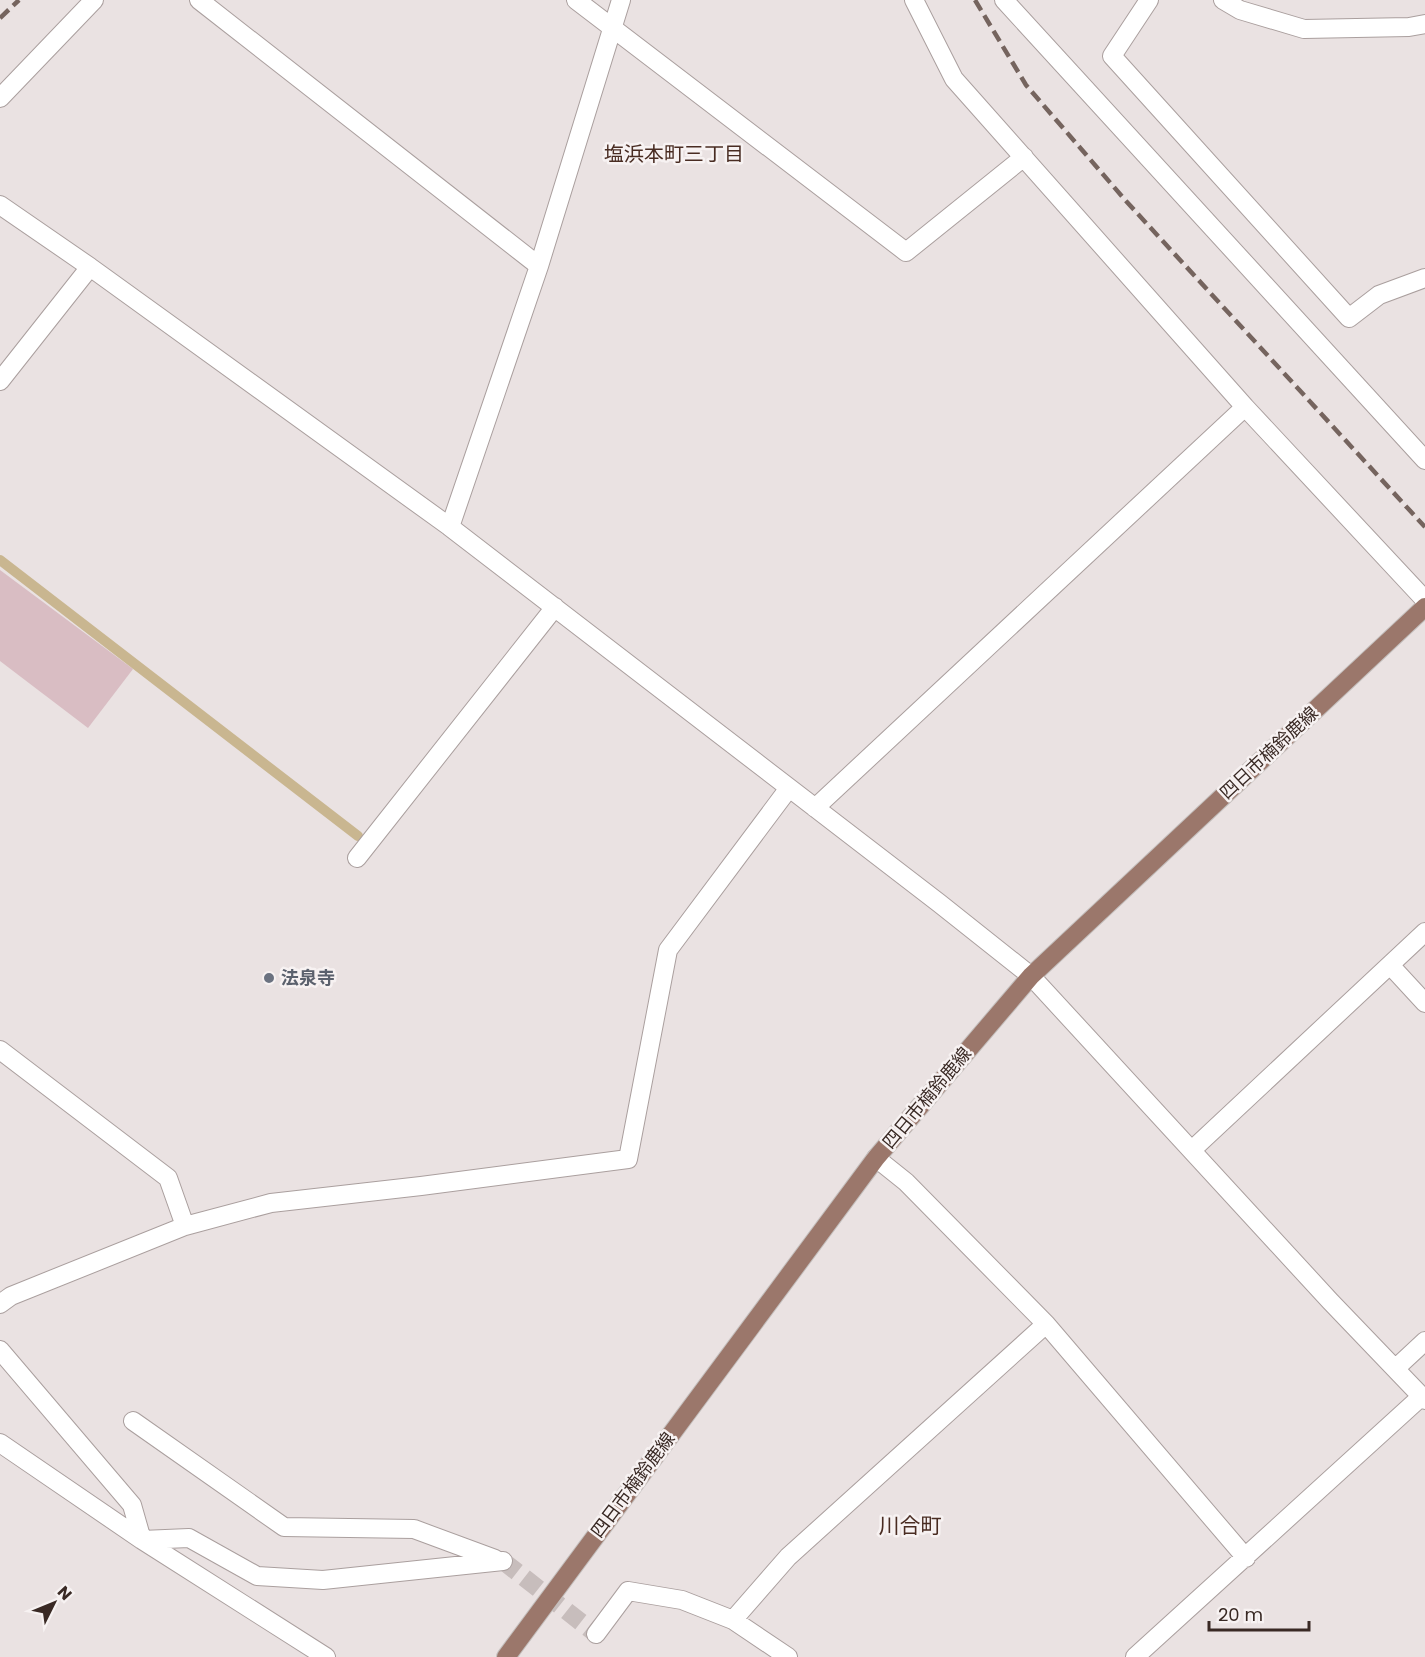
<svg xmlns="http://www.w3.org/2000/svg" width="1425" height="1657" font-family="Poppins,'Noto Sans JP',sans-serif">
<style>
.green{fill:#d9bdc3}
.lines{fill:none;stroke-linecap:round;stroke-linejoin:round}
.stream{stroke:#c9b690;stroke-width:10}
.minor-tunnel{stroke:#c7bdbc;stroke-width:18;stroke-dasharray:18 9;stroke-linecap:butt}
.minor-casing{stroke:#aa9f9e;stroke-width:20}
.major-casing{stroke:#c4bfbd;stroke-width:20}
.minor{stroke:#fff;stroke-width:18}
.major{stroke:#9b776b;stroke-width:18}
.rail{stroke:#75645e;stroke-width:4.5;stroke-dasharray:12 6;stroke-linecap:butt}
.worship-dot{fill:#6b7280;stroke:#f7f2f2;stroke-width:2}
.labels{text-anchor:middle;stroke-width:5;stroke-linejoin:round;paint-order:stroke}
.street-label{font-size:18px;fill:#392924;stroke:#f7f2f2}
.worship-label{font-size:18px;font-weight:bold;fill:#5b616d;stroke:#f7f2f2;text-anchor:start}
.neighbourhood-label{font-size:20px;fill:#492c22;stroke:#f7f2f2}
.quarter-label{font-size:21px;fill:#492c22;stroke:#f7f2f2}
</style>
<rect width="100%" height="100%" fill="#eae2e2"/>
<path class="green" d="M 0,570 L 133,669 L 88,728 L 0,661 Z"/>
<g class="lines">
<path class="stream" d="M 0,560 L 358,836"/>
<path class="minor-tunnel" d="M 503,1561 L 596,1634"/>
<g class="minor-casing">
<path id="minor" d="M 199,0 L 539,266
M 576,0 L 906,252 L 1024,157
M 914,0 L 954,79 L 1245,407 L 1425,600
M 1004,0 L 1425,460
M 1149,0 L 1112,56 L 1349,318 L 1379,295 L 1425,278
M 1223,0 L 1240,10 L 1304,29 L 1409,27 L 1425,24
M 0,98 L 94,0
M 0,205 L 90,267 L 450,527 L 939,903 L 1031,976 L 1330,1301 L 1425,1400
M 0,381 L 90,267
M 450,527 L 539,266 L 621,0
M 815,808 L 1245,407
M 357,858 L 555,607
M 1390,965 L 1425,1003
M 0,1050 L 168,1178 L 185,1226 L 271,1203 L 421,1186 L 628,1159 L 668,950 L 789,788
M 1193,1149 L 1425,932
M 0,1304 L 11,1296 L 185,1226
M 1046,1324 L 1246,1558
M 0,1350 L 132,1505 L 142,1540 L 189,1538 L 257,1576 L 323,1580 L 503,1561
M 1396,1368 L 1425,1341
M 133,1421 L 284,1527 L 414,1529 L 495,1559
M 0,1443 L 142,1540 L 326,1657
M 733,1620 L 788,1557 L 1046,1324 L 906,1182 L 876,1158
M 596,1634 L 628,1591 L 682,1600 L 733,1620 L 788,1657
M 1135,1657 L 1422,1396"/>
</g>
<g class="major-casing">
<path id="major" d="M 506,1657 L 876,1158 L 1031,976 L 1425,607"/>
</g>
<use href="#minor" class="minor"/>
<use href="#major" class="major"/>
<path class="rail" d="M 975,0 L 1026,85 L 1126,201 L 1425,527
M 0,18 L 19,0"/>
</g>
<circle class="worship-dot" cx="269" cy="978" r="6"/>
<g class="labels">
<g class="street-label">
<text transform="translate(1269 753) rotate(-43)" y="6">四日市楠鈴鹿線</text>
<text transform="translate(927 1098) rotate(-50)" y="6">四日市楠鈴鹿線</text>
<text transform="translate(633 1485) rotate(-53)" y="6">四日市楠鈴鹿線</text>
</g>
<g class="worship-label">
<text x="281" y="984">法泉寺</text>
</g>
<g class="neighbourhood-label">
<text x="674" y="161">塩浜本町三丁目</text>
</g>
<g class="quarter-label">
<text x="910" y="1533">川合町</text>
</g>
</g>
<g transform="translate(54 1603) rotate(47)" stroke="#f7f2f2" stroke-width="4.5" paint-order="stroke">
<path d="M0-4.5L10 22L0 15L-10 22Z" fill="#392924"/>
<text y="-9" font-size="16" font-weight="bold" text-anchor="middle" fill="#392924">N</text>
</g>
<path d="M1209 1621v9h100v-9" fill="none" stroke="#392924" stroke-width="3"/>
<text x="1218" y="1621" font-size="18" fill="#392924" stroke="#f7f2f2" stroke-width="4.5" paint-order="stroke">20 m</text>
</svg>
